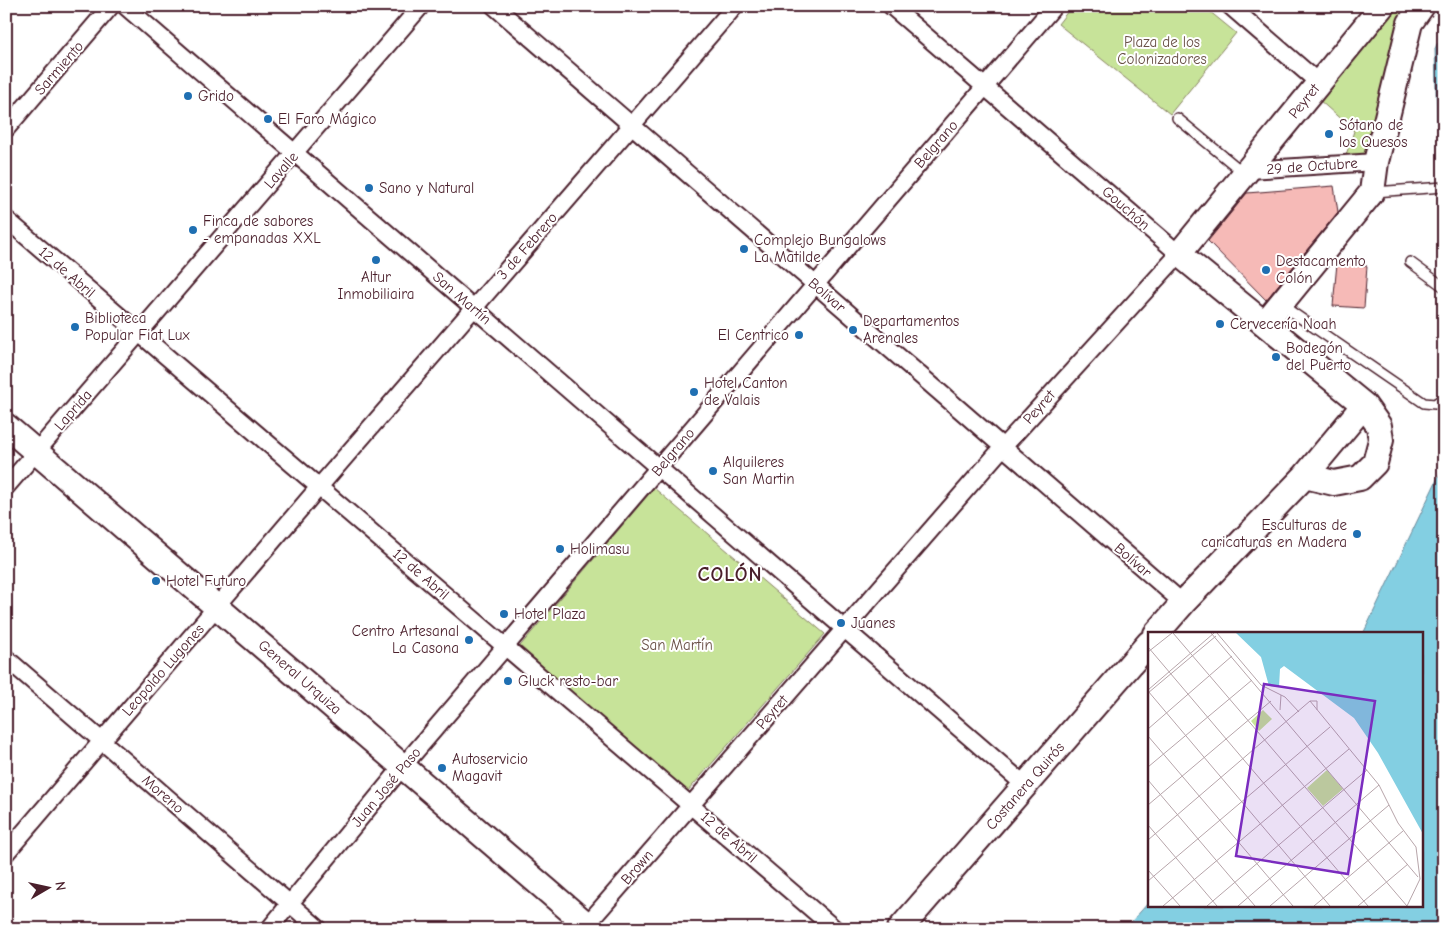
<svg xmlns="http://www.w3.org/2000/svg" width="1450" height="935" font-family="'Comic Neue',sans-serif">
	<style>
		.green { fill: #c7e399; stroke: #888162 }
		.water { fill: #83cfe2; stroke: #6c8999 }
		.building { fill: #f6bab7; stroke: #4a1f2b }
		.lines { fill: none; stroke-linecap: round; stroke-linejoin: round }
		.lane-casing { stroke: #4a1f2b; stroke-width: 12 }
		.street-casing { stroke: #4a1f2b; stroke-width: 20 }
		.secondary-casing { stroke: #4a1f2b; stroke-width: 28 }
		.lane { stroke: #fff; stroke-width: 9 }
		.street { stroke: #fff; stroke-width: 16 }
		.secondary { stroke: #fff; stroke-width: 24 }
		.poi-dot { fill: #1f6fb2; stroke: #fff; stroke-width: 2 }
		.labels { text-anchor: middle; stroke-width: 4; stroke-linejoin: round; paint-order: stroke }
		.park-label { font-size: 15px; fill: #695046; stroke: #fff }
		.street-label { font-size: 15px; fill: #4a1f2b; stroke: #fff }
		.poi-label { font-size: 15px; fill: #4a1f2b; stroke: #fff; text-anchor: start }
		.district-label { font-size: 20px; font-weight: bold; letter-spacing: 1px; fill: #4a1f2b; stroke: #fff }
		.inset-road { fill: none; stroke: #b7a5aa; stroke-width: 1 }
		.view { fill: #7b2cbf; fill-opacity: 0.15; stroke: #7b2cbf; stroke-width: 2.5 }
		.inset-edge { fill: none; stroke: #4a1f2b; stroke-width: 2.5 }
	</style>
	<rect width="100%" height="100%" fill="#fff"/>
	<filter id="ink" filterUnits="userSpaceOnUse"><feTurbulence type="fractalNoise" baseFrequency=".02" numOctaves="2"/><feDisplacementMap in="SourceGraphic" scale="10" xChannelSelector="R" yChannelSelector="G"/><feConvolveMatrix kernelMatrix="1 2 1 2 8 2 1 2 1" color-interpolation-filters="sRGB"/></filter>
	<g filter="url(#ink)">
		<path class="green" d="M1072,6H1203L1236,33L1170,114L1058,24Z
			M1397,6H1418L1370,159L1344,161L1354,131L1318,99Z
			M654,488L825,634L687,792L520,646Z"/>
		<path class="water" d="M1444,39V132L1439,131L1437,125L1435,49L1437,44Z
			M1444,465V929H1125L1149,902V906H1421V634H1363Z"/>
		<path class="building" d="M1334,186L1338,212L1266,300L1208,241L1247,193Z
			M1337,263L1367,266L1364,308L1333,306Z"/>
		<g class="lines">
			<defs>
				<path id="lane" d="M1177,118L1245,174
					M1374,192L1444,187
					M1410,262L1444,287
					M1280,304L1424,403L1435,404L1444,397"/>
				<path id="street" d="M125,6L1026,786
					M494,6L1183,603
					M1230,6L1319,83
					M6,129L111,6
					M1248,170L1376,162
					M6,219L835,929
					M6,487L421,6
					M6,658L319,929
					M6,853L319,487L735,6
					M269,929L403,766L1054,6
					M583,929L1003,447L1179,254L891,6"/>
				<path id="secondary" d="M1265,323L1372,192L1376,162L1410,23L1422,6
					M6,426L592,929
					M1305,476L1334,483L1360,478L1375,463L1381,440L1379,426L1364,405L1179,254L1382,6
					M1156,634L1183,603L1305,476L1364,405
					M900,929L1149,643"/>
			</defs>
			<use href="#lane" class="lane-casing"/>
			<use href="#street" class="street-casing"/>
			<use href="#secondary" class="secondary-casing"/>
			<use href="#lane" class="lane"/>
			<use href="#street" class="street"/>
			<use href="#secondary" class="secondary"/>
		</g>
	</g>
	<g class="poi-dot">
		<circle cx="188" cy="96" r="5"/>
		<circle cx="268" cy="119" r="5"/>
		<circle cx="1329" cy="134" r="5"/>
		<circle cx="369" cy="188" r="5"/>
		<circle cx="193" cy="230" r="5"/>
		<circle cx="744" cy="249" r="5"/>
		<circle cx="376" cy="260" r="5"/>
		<circle cx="1266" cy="270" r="5"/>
		<circle cx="1220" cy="324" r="5"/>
		<circle cx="75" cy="327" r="5"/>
		<circle cx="853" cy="330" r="5"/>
		<circle cx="799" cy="335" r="5"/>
		<circle cx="1276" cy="357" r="5"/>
		<circle cx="694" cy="392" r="5"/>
		<circle cx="713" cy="471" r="5"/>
		<circle cx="1357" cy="534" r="5"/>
		<circle cx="560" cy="549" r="5"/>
		<circle cx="156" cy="581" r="5"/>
		<circle cx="504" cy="614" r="5"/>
		<circle cx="841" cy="623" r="5"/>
		<circle cx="469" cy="640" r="5"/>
		<circle cx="508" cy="681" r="5"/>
		<circle cx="442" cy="768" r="5"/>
	</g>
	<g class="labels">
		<g class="park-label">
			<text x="1162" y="47">Plaza de los<tspan x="1162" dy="17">Colonizadores</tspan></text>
			<text x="677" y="650">San Martín</text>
		</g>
		<g class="street-label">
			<text transform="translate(59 68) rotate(-49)" y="5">Sarmiento</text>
			<text transform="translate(1304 101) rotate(-51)" y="5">Peyret</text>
			<text transform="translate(936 144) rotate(-49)" y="5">Belgrano</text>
			<text transform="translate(1312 166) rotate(-4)" y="5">29 de Octubre</text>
			<text transform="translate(281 170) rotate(-49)" y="5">Lavalle</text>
			<text transform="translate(1126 208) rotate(41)" y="5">Gouchón</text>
			<text transform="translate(527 246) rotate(-49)" y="5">3 de Febrero</text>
			<text transform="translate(67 272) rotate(41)" y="5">12 de Abril</text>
			<text transform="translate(827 295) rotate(41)" y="5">Bolívar</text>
			<text transform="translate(462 298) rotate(41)" y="5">San Martín</text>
			<text transform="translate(1039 407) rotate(-48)" y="5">Peyret</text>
			<text transform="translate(73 410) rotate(-49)" y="5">Laprida</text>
			<text transform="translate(673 452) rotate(-50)" y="5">Belgrano</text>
			<text transform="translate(1133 560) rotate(41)" y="5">Bolívar</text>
			<text transform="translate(421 574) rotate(41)" y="5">12 de Abril</text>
			<text transform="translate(163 670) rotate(-49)" y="5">Leopoldo Lugones</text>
			<text transform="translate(300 677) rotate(41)" y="5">General Urquiza</text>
			<text transform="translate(772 712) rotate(-49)" y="5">Peyret</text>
			<text transform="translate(1025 786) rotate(-49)" y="5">Costanera Quirós</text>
			<text transform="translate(386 787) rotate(-50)" y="5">Juan José Paso</text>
			<text transform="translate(163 794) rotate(41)" y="5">Moreno</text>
			<text transform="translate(729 837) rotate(41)" y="5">12 de Abril</text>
			<text transform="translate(637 867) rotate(-49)" y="5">Brown</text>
		</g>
		<g class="poi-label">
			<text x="198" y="101">Grido</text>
			<text x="278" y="124">El Faro Mágico</text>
			<text x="1339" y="130">Sótano de<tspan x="1339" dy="17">los Quesos</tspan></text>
			<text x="379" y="193">Sano y Natural</text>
			<text x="203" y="226">Finca de sabores<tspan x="203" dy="17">- empanadas XXL</tspan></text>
			<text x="754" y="245">Complejo Bungalows<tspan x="754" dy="17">La Matilde</tspan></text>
			<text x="1276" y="266">Destacamento<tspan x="1276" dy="17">Colón</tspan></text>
			<text x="376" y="282" text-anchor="middle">Altur<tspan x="376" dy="17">Inmobiliaira</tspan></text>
			<text x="85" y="323">Biblioteca<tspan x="85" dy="17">Popular Fiat Lux</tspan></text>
			<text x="863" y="326">Departamentos<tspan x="863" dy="17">Arenales</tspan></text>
			<text x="1230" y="329">Cervecería Noah</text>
			<text x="789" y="340" text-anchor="end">El Centrico</text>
			<text x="1286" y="353">Bodegón<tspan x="1286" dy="17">del Puerto</tspan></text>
			<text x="704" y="388">Hotel Canton<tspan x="704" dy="17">de Valais</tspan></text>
			<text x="723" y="467">Alquileres<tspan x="723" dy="17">San Martin</tspan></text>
			<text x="1347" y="530" text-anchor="end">Esculturas de<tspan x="1347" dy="17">caricaturas en Madera</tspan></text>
			<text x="570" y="554">Holimasu</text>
			<text x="166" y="586">Hotel Futuro</text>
			<text x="514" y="619">Hotel Plaza</text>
			<text x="851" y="628">Juanes</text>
			<text x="459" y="636" text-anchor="end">Centro Artesanal<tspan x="459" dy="17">La Casona</tspan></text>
			<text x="518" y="686">Gluck resto-bar</text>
			<text x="452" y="764">Autoservicio<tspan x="452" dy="17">Magavit</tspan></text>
		</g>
		<g class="district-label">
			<text x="730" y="581">COLÓN</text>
		</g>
	</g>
	<g transform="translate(1148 632)">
		<rect width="275" height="275" fill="#fff"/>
		<path d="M115,78L124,87L111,99L103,89ZM179,138L195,157L175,174L159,156Z" fill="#c7e399"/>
		<path d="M88,1H275V202L230,121L206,86L136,34L132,37L131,55L121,54L113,25Z" fill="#83cfe2"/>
		<path class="inset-road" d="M25,1L259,274M63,1L270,245M69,1L113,53L137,65L151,80M0,15L220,274M0,20L24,1M0,58L66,1M0,59L182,274M0,61L68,4M162,69L231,153L250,191L268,215L272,247L259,274M162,69H169V78M132,78L133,63M0,97L84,24M0,104L145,274M0,135L104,48M0,148L107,274M0,173L123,69M0,193L69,274M0,208L162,69M0,238L32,274M0,249L182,95M15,274L201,117M59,274L219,138M90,274L231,153M122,274L241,173M166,274L255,199M210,274L260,232"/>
		<path class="view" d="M116,52L227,69L200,242L88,224Z"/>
		<rect width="275" height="275" class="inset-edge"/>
	</g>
	<rect width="1450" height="935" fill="none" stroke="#fff" stroke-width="25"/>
	<rect x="12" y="12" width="1425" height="910" fill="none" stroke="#4a1f2b" stroke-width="2" filter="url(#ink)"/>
	<g transform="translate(48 888) rotate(81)" stroke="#ffffff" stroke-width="4" paint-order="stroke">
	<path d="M0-4L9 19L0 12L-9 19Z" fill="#4a1f2b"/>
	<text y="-8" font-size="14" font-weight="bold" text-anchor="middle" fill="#4a1f2b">N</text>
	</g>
</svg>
